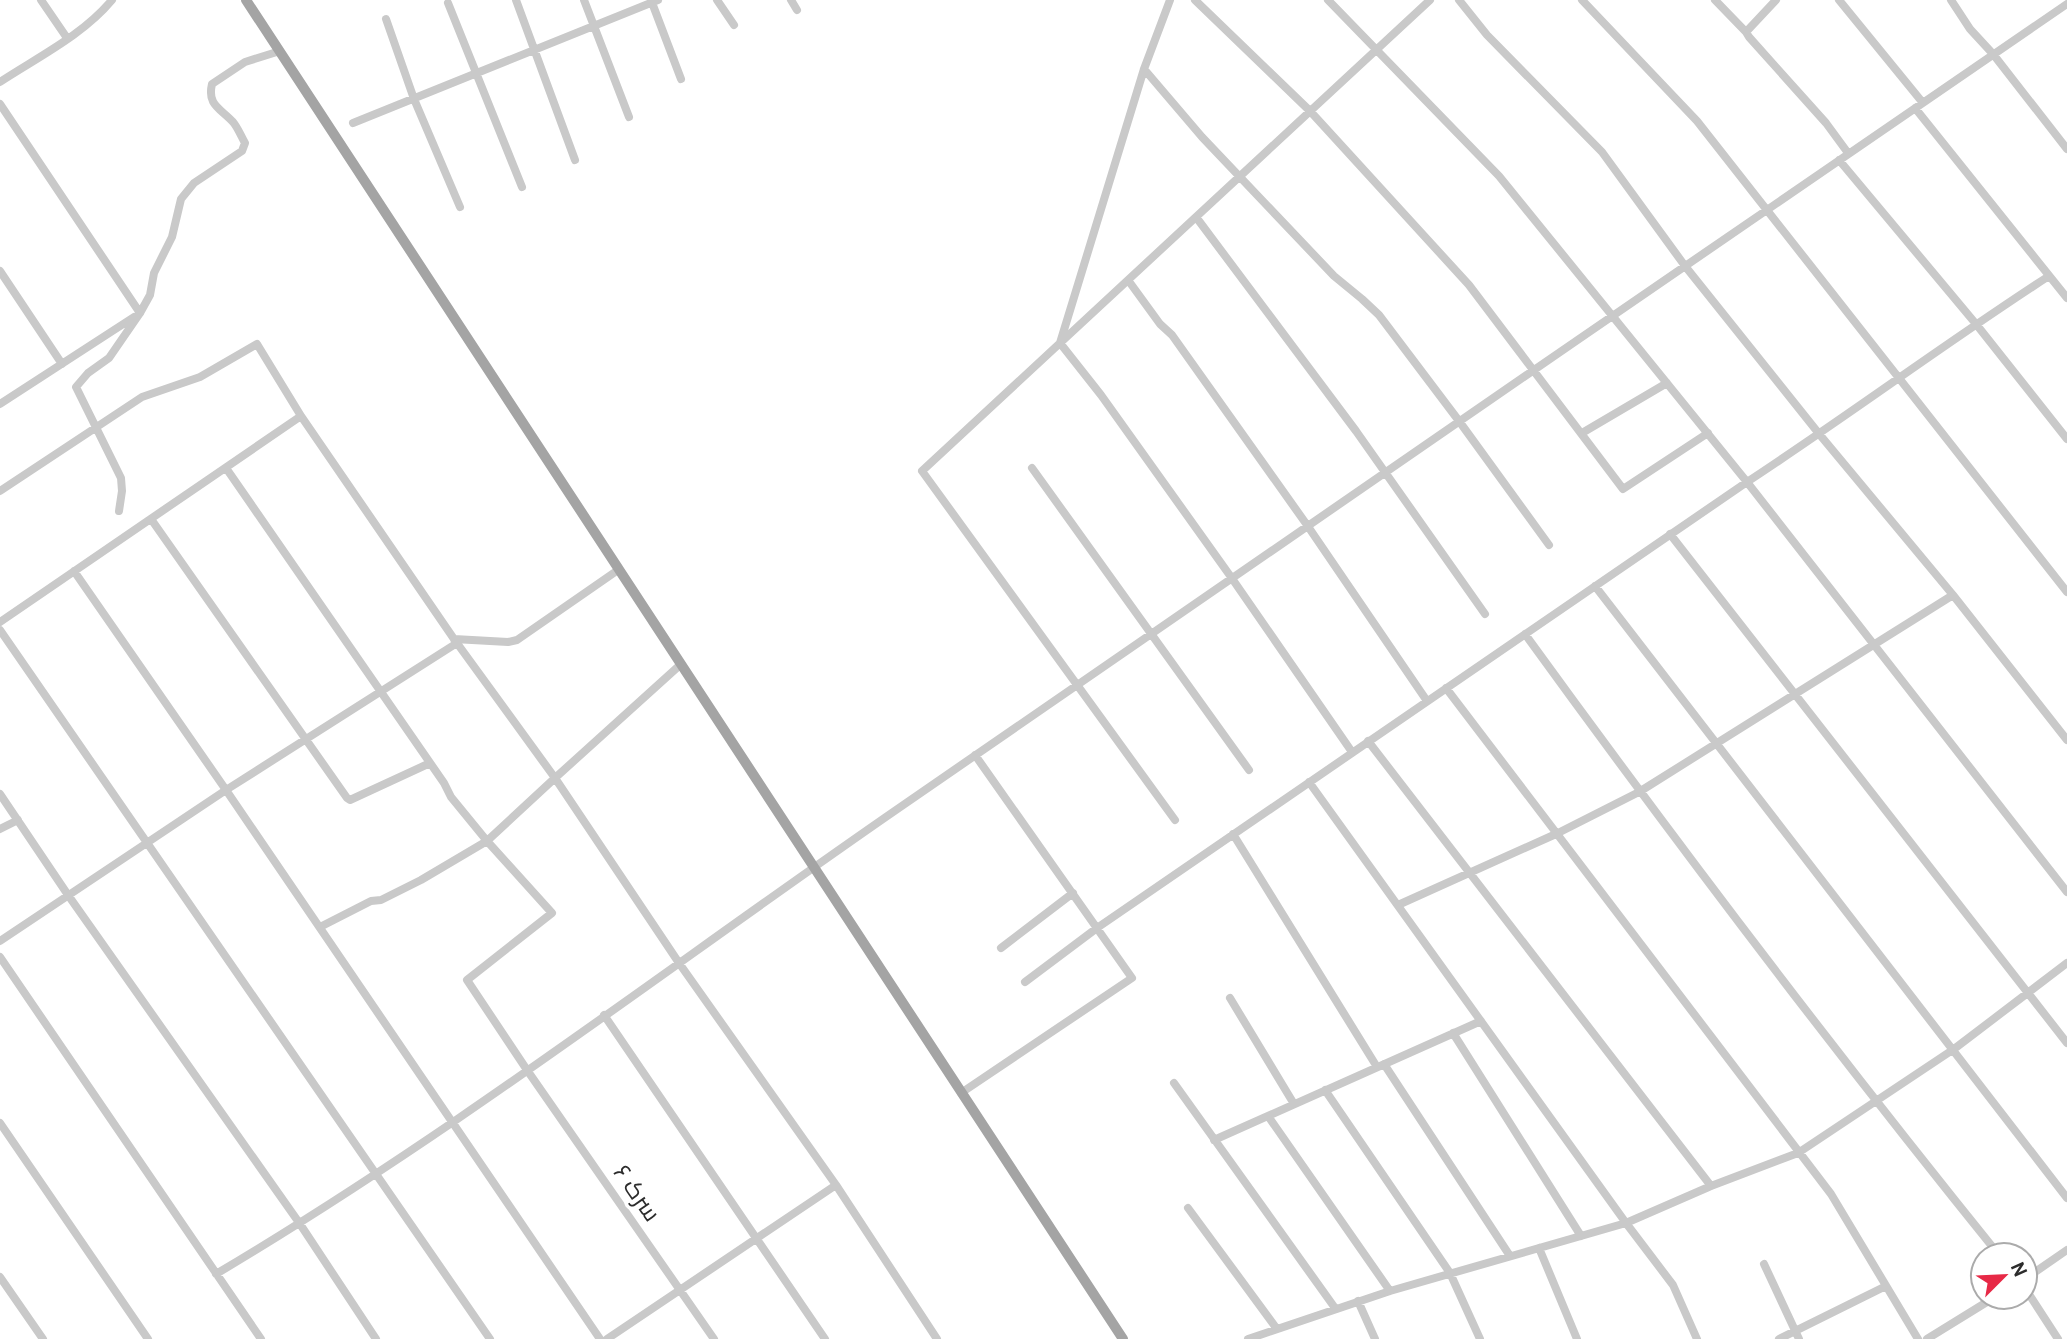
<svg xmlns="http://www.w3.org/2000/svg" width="2067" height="1339" font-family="Overpass,Cairo,sans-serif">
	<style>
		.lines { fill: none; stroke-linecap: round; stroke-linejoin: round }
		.minor { stroke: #c9c9c9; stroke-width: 8 }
		.major { stroke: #a4a4a4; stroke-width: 10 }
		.labels { text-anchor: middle; stroke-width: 7; stroke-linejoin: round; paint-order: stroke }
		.street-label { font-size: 24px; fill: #2c2c2c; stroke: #fff }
	</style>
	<rect width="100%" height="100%" fill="#fff"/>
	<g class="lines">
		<path class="minor" d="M41,0L67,38
			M516,0L575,160
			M584,0L629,117
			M651,0L681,79
			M717,0L734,25
			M791,0L797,10
			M1170,0L1144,69L1060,343L1101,395L1231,577L1352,752
			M1195,0L1310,111L1469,285L1623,489L1708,433
			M1328,0L1499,176L1747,482L2067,892
			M1459,0L1487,35L1602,152L1685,266L1820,435L1953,595L2067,740
			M1582,0L1697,121L2067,592
			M1715,0L1746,32L1749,37L1826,123L1848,153
			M1839,0L1923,103
			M1951,0L1970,29L1993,54L2067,149
			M448,3L522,187
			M386,19L414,99L460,207
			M1746,32L1776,0
			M1144,69L1202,137L1334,276L1362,299L1379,315L1459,421L1549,545
			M0,82C38,57 83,35 112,0
			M0,104L140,313
			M1915,108L2067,298
			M353,123L658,0
			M1839,160L1976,324L2067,439
			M1196,217L1356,431L1485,614
			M0,271L62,364
			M1128,280L1160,324L1172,335L1307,525L1427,701
			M0,404L134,317
			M1582,433L1667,383
			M226,468L444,783L451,797L487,841L421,880L381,900L371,901L320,927
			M1032,468L1249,770
			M0,491L142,397L200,377L257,344L301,416L454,639L555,778L487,841L552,913L467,980L527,1070L714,1339
			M119,511L122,491L121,478L76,387L88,373L109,358L140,313L150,295L154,273L172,237L181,199L194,183L242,151L245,143C241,136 238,128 233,122C220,108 207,105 212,84L245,62L280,51
			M151,519L347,798L350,800L430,763
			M1670,534L2067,1043
			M74,571L226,790L600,1339
			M1595,586L2067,1198
			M0,622L301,416
			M0,630L490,1339
			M1525,634C1678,845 1835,1052 1999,1255
			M454,639L508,642L517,640L618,570
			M680,665L555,778L679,963L836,1185L937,1339
			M1446,688L1831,1194L1918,1339
			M1368,741L1711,1186
			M1309,782L1626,1223L1673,1285L1697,1339
			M0,794L68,895L300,1224L376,1339
			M1175,820L922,471L1430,0
			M0,829L18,820
			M1233,834L1377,1067
			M1398,905L1556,834L1639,792L1953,595
			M0,941L226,790L457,643
			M1001,948L1073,893
			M0,957L261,1339
			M1025,982L1097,928L1747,482C1849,415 1947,342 2049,276
			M1230,998L1294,1104
			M604,1015L825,1339
			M1453,1033L1581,1236
			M1384,1064L1510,1256
			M1174,1083L1335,1308
			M1325,1090L1450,1273L1480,1339
			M961,1093L1132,978L975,755
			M1268,1116L1390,1291
			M0,1123L148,1339
			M1214,1140L1481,1021
			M1188,1208L1277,1329
			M1539,1248L1577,1339
			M1764,1264L1799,1339
			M216,1274C452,1134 670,966 896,810C1286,540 1676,272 2067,4
			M0,1277L43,1339
			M2025,1279L2067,1250
			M2025,1288L2058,1339
			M1358,1301L1375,1339
			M607,1339L836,1185
			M1248,1339L1390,1291L1626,1223L1711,1186L1798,1153L1954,1049L2067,963
			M1779,1339L1886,1286
			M1927,1339L1995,1297"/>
		<path class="major" d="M246,0L1123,1339"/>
	</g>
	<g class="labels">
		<g class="street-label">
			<text transform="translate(637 1193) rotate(55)" y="8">سرک ۶</text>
		</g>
	</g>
	<g transform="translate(2004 1276) rotate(66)"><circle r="33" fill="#ffffff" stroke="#ababab" stroke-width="2"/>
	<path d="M0-5L12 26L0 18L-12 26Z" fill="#e72946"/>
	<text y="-10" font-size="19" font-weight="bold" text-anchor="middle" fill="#2c2c2c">N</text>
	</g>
</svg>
